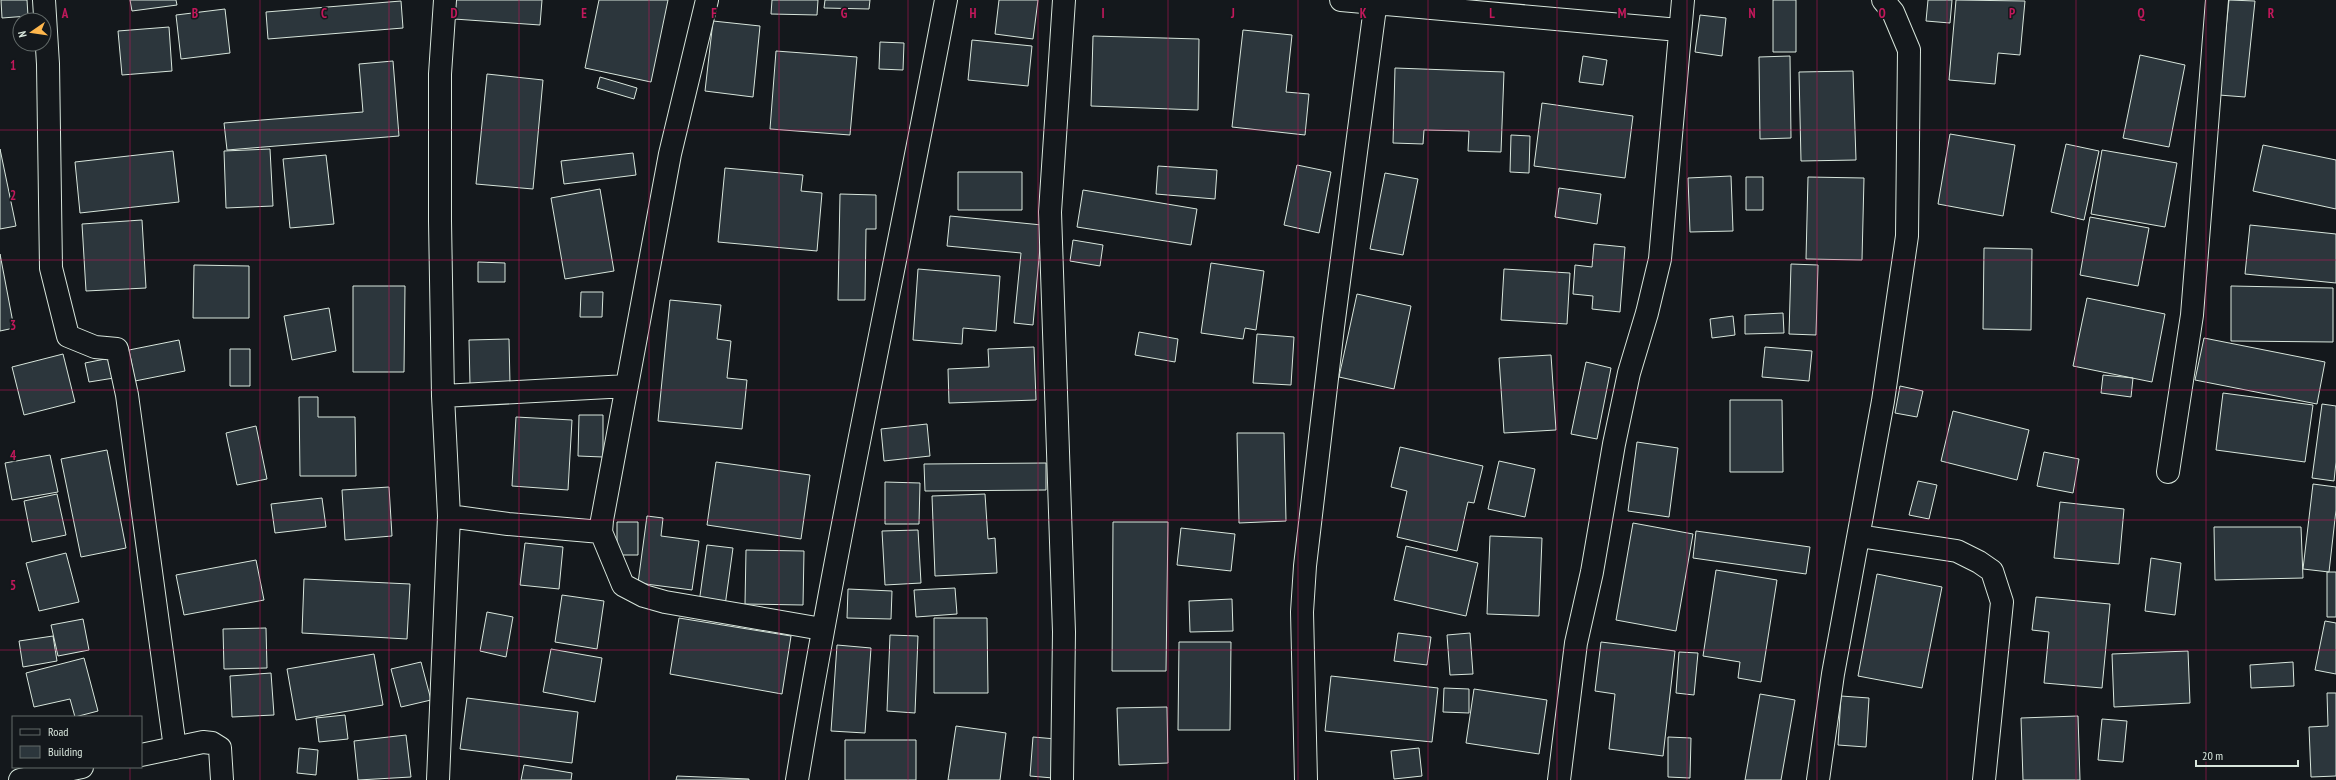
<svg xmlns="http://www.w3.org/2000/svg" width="2336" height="780" font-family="'PT Sans Narrow',sans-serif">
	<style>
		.building { fill: #2c363c; stroke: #d8e6dc }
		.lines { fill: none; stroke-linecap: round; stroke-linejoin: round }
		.minor-casing { stroke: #d8e6dc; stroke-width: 24 }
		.minor { stroke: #14181c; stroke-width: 22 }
		.grid { fill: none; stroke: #c2185b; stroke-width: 1; stroke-opacity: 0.55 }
		.grid-label { font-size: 13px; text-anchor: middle; font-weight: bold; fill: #c2185b; stroke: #14181c; stroke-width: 3; stroke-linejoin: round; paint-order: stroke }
	</style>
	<rect width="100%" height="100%" fill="#14181c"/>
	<path class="building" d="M1,0H27L28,16L2,18Z
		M130,0H176L177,5L132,11Z
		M456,0H542L540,25L454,19Z
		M599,0H668L651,82L585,68Z
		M772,0H818L817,15L771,14Z
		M825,0H870L869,9L824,8Z
		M999,0H1038L1033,39L995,34Z
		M1773,0H1796V52H1773Z
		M1928,0H1952L1950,23L1926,21Z
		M1956,0L2025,1L2020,55L1998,53L1995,84L1949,80Z
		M2229,0L2255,1L2245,97L2219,95Z
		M401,1L403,28L268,39L266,12Z
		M225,9L230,53L181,59L176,15Z
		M1700,15L1726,18L1722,56L1695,52Z
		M713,21L760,26L753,97L705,91Z
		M169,27L172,71L122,75L118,31Z
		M1243,30L1292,35L1286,92L1309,94L1305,135L1232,127Z
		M1093,36L1199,39L1198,110L1091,106Z
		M972,40L1032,46L1028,86L968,80Z
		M880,42L904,43L903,70L879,69Z
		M776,51L857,57L850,135L770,129Z
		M2140,55L2185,65L2169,147L2123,138Z
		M1583,56L1607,60L1603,85L1579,82Z
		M1790,56L1791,138L1760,139L1759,57Z
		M393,61L399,136L227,150L224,123L363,112L359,64Z
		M1395,68L1504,72L1501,152L1468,151L1469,131L1424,130L1423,144L1393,143Z
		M1853,71L1856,160L1801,161L1799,72Z
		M487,74L543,80L533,189L476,184Z
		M600,77L637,88L634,99L597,88Z
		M1542,103L1633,116L1625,178L1534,166Z
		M1950,134L2015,145L2003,216L1938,204Z
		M1511,135L1530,136L1529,173L1510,172Z
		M2066,144L2099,151L2084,220L2051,212Z
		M2263,145L2336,160V209L2253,191Z
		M0,149L16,226L0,229Z
		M270,149L273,206L226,208L224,151Z
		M2102,150L2177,163L2165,227L2091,214Z
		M173,151L179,202L80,213L75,162Z
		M633,153L636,175L564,184L561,161Z
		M326,155L334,224L290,228L283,159Z
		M1297,165L1331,172L1319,233L1284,225Z
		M1158,166L1217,170L1215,199L1156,194Z
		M725,168L803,175L801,191L822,193L817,251L718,242Z
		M958,172H1022V210H958Z
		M1385,173L1418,179L1403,255L1370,249Z
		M1731,176L1733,231L1690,232L1688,178Z
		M1746,177H1763V210H1746Z
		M1808,177L1864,178L1862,260L1806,259Z
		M1559,188L1601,194L1597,224L1555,217Z
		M600,189L614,271L565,279L551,198Z
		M1083,190L1197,209L1191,245L1077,227Z
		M840,194L876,195V229H866L865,300H838Z
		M950,216L1042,225L1033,325L1014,323L1021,253L947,246Z
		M2090,217L2149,228L2138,286L2080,275Z
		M142,220L146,288L86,291L82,224Z
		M2250,225L2336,234V283L2245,274Z
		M1073,240L1103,245L1100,266L1070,261Z
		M1594,244L1625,247L1620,312L1592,309L1593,296L1573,294L1575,265L1592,267Z
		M1984,248L2032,249L2031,330L1983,329Z
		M0,254L14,328L0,331Z
		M478,262L505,263V282H478Z
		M1211,263L1264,271L1256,330L1245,328L1243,339L1201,333Z
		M1791,264L1818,265L1816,335L1789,334Z
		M194,265L249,266V318H193Z
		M918,269L1000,276L996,331L963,328L962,344L913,340Z
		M1504,269L1570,273L1567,324L1501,320Z
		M353,286H405L404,372H353Z
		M2231,286L2333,288V342L2231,341Z
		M581,292H603L602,317H580Z
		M1357,294L1411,306L1394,389L1339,377Z
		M2087,298L2165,314L2152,382L2073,366Z
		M670,300L721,305L717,339L731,341L727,378L747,380L742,429L658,421Z
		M329,308L336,351L292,360L284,316Z
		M1783,313L1784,333L1745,334V315Z
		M1733,316L1735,335L1712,338L1710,319Z
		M1139,332L1178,339L1175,362L1135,355Z
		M1257,334L1294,337L1291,385L1253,383Z
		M2204,338L2325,362L2317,404L2195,380Z
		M509,339L510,384L470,385L469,340Z
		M179,340L185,371L135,381L129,350Z
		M1034,347L1036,400L949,403L948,369L989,367L988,349Z
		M1765,347L1812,351L1809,381L1762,377Z
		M230,349H250V386H230Z
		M63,354L75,402L24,415L12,367Z
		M1551,355L1556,430L1504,433L1499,358Z
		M110,358L114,378L89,382L85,363Z
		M1586,362L1611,368L1597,439L1571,434Z
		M2103,375L2133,378L2131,397L2101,393Z
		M1900,386L1923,391L1917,417L1895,413Z
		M2223,393L2313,405L2305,462L2216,450Z
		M299,397H318V417H355L356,476H300Z
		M1730,400H1782L1783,472H1730Z
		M2322,404L2336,406V462L2334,481L2312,478Z
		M1953,411L2029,430L2017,480L1941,461Z
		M579,415H603V457L578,456Z
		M516,417L572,420L568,490L512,486Z
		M927,424L930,456L884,461L881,429Z
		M256,426L267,479L237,485L226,433Z
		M1237,433H1284L1286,521L1239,523Z
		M1637,442L1678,448L1669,517L1628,511Z
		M1400,447L1483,466L1474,503L1468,502L1457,551L1397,537L1407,491L1391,487Z
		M107,450L126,548L81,557L61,459Z
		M2044,452L2079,459L2073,493L2037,486Z
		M50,455L58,492L12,500L5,463Z
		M1499,461L1535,469L1525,517L1488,509Z
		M716,462L810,475L801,539L707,525Z
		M1046,463V490L925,491L924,464Z
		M1918,481L1937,485L1929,519L1909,515Z
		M885,482L920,483L919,524H885Z
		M2313,484L2336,487V510L2329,572L2303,569Z
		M389,487L392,536L345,540L342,490Z
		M57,494L66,535L32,542L24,501Z
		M985,494L988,539L995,538L997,573L935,576L932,496Z
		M322,498L326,527L275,533L271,504Z
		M2060,502L2124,509L2119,564L2054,558Z
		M647,516L663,518L661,536L699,541L692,590L638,583Z
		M617,522H638V555H617Z
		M1113,522H1168L1166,671H1112Z
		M1633,523L1693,534L1676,631L1616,620Z
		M2214,527H2301L2303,578L2215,580Z
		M1181,528L1235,534L1231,571L1177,565Z
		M918,530L921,583L885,585L882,531Z
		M1696,531L1810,547L1806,574L1693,558Z
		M1490,536L1542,538L1539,616L1487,614Z
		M525,543L563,547L559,589L520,585Z
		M707,545L733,548L725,606L699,603Z
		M1406,546L1478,563L1466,616L1394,600Z
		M746,550L804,551L803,605L745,604Z
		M66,553L79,602L39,611L26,563Z
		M2151,558L2181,563L2175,615L2145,611Z
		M256,560L264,600L184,615L176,575Z
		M1716,570L1777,580L1761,682L1738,678L1740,662L1703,656Z
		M2327,572H2336V617H2327Z
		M1877,574L1942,587L1922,688L1858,676Z
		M304,579L410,584L407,639L302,633Z
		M955,588L957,614L916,617L914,590Z
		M848,589L892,591L891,619L847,618Z
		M562,595L604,601L597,649L555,642Z
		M2036,597L2110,604L2102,688L2044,683L2049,632L2032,630Z
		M1232,599L1233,631L1190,632L1189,601Z
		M487,612L513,617L506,657L480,651Z
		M679,618L791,636L782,694L670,674Z
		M934,618H987L988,693H934Z
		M83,619L89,650L58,656L51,625Z
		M2325,621L2336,623V674L2315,670Z
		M266,628L267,668L224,669L223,629Z
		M1398,633L1431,637L1427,665L1394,661Z
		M1470,633L1473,674L1450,675L1447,635Z
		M890,635L918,636L915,713L887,711Z
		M53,636L57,661L23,667L19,641Z
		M1179,642H1231L1230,730H1178Z
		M1601,642L1675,651L1663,756L1609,749L1615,694L1595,691Z
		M837,645L871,648L865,733L831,731Z
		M551,649L602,658L595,702L543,692Z
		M2188,651L2190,703L2114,707L2112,654Z
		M1679,652L1698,653L1694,695L1676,693Z
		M374,654L383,705L296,720L287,669Z
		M84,658L98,711L75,717L70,699L34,707L26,673Z
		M421,662L431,700L401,707L391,669Z
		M2293,662L2294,686L2251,688L2250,665Z
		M271,673L274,715L232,717L230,676Z
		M1331,676L1438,688L1432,742L1325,731Z
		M1444,688L1469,689V713L1443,712Z
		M1474,689L1547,700L1539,754L1466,743Z
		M2327,693H2336V776L2311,777L2309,727L2328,726Z
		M1760,694L1795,700L1781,780H1745Z
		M1841,696L1869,698L1866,747L1838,745Z
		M467,698L578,712L572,763L460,749Z
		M1167,707L1168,763L1119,765L1117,708Z
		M345,715L348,739L319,742L316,718Z
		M2078,716L2080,780H2023L2021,718Z
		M2102,719L2127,721L2123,762L2098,760Z
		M956,726L1006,733L1000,780H948Z
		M406,735L411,777L358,780L354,741Z
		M1033,737L1056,739L1053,778L1030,776Z
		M1668,737L1691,738L1690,778L1668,777Z
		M845,740H916V780H845Z
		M299,748L318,750L316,775L297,773Z
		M1419,748L1422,776L1394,779L1391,751Z
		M524,765L572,773L571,780H521Z
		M677,776L749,779V780H676Z"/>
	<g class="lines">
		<defs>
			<path id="minor" d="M44,0L48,64L51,268L68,336L95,347L117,349L127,395L175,748
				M707,0L670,154L602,520L601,532L623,585L644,596L665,602L822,629
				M1341,0L1679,30
				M443,396L627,386
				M2168,472L2192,315L2217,0
				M449,516L508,524L601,532
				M1859,536L1957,551L1979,562L1992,571L2002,602L1984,780
				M141,755L203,742L212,743L220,748L222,780
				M20,780L82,767
				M438,780L449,516L443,396L440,221V74L445,0
				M797,780C840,519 897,260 946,0
				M1062,780L1064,632L1050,212L1064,0
				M1306,780L1302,612L1305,566L1333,327L1376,0
				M1559,780L1576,643L1592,572L1614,444L1629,373L1647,313L1660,259L1683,0
				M1818,780L1833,674L1883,401L1907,236L1909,50L1893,12L1883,0"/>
		</defs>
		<use href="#minor" class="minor-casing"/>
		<use href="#minor" class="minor"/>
	</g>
	<path class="grid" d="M130,0V717M260,0V780M389,0V780M519,0V780M649,0V780M779,0V780M908,0V780M1038,0V780M1168,0V780M1298,0V780M1428,0V780M1557,0V780M1687,0V780M1817,0V780M1947,0V780M2076,0V780M2206,0V780M0,130H2336M0,260H2336M0,390H2336M0,520H2336M0,650H2336M130,767V780"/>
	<g class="grid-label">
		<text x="65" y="18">A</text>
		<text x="195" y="18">B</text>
		<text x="324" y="18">C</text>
		<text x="454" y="18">D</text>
		<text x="584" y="18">E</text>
		<text x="714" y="18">F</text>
		<text x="844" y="18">G</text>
		<text x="973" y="18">H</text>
		<text x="1103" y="18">I</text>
		<text x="1233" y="18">J</text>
		<text x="1363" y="18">K</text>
		<text x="1492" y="18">L</text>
		<text x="1622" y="18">M</text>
		<text x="1752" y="18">N</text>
		<text x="1882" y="18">O</text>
		<text x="2012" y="18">P</text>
		<text x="2141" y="18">Q</text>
		<text x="2271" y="18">R</text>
		<text x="13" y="70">1</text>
		<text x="13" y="200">2</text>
		<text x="13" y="330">3</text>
		<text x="13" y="460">4</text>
		<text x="13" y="590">5</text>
	</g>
	<rect x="12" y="716" width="130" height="52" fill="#14181c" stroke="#626a69"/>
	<rect x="20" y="729" width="20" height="6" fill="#14181c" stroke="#626a69"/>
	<text x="48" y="736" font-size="12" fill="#d8e6dc">Road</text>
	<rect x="20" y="746" width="20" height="12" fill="#2c363c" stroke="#626a69"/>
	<text x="48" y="756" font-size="12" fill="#d8e6dc">Building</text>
	<g transform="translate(32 32) rotate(257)"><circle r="19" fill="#14181c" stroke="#626a69"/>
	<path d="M0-3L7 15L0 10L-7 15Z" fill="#ffb74d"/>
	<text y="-6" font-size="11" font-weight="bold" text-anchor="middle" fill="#d8e6dc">N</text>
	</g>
	<path d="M2196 760v6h102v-6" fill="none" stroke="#d8e6dc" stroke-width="2"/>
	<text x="2202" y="760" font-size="12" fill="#d8e6dc" stroke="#14181c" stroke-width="3" paint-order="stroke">20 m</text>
</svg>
